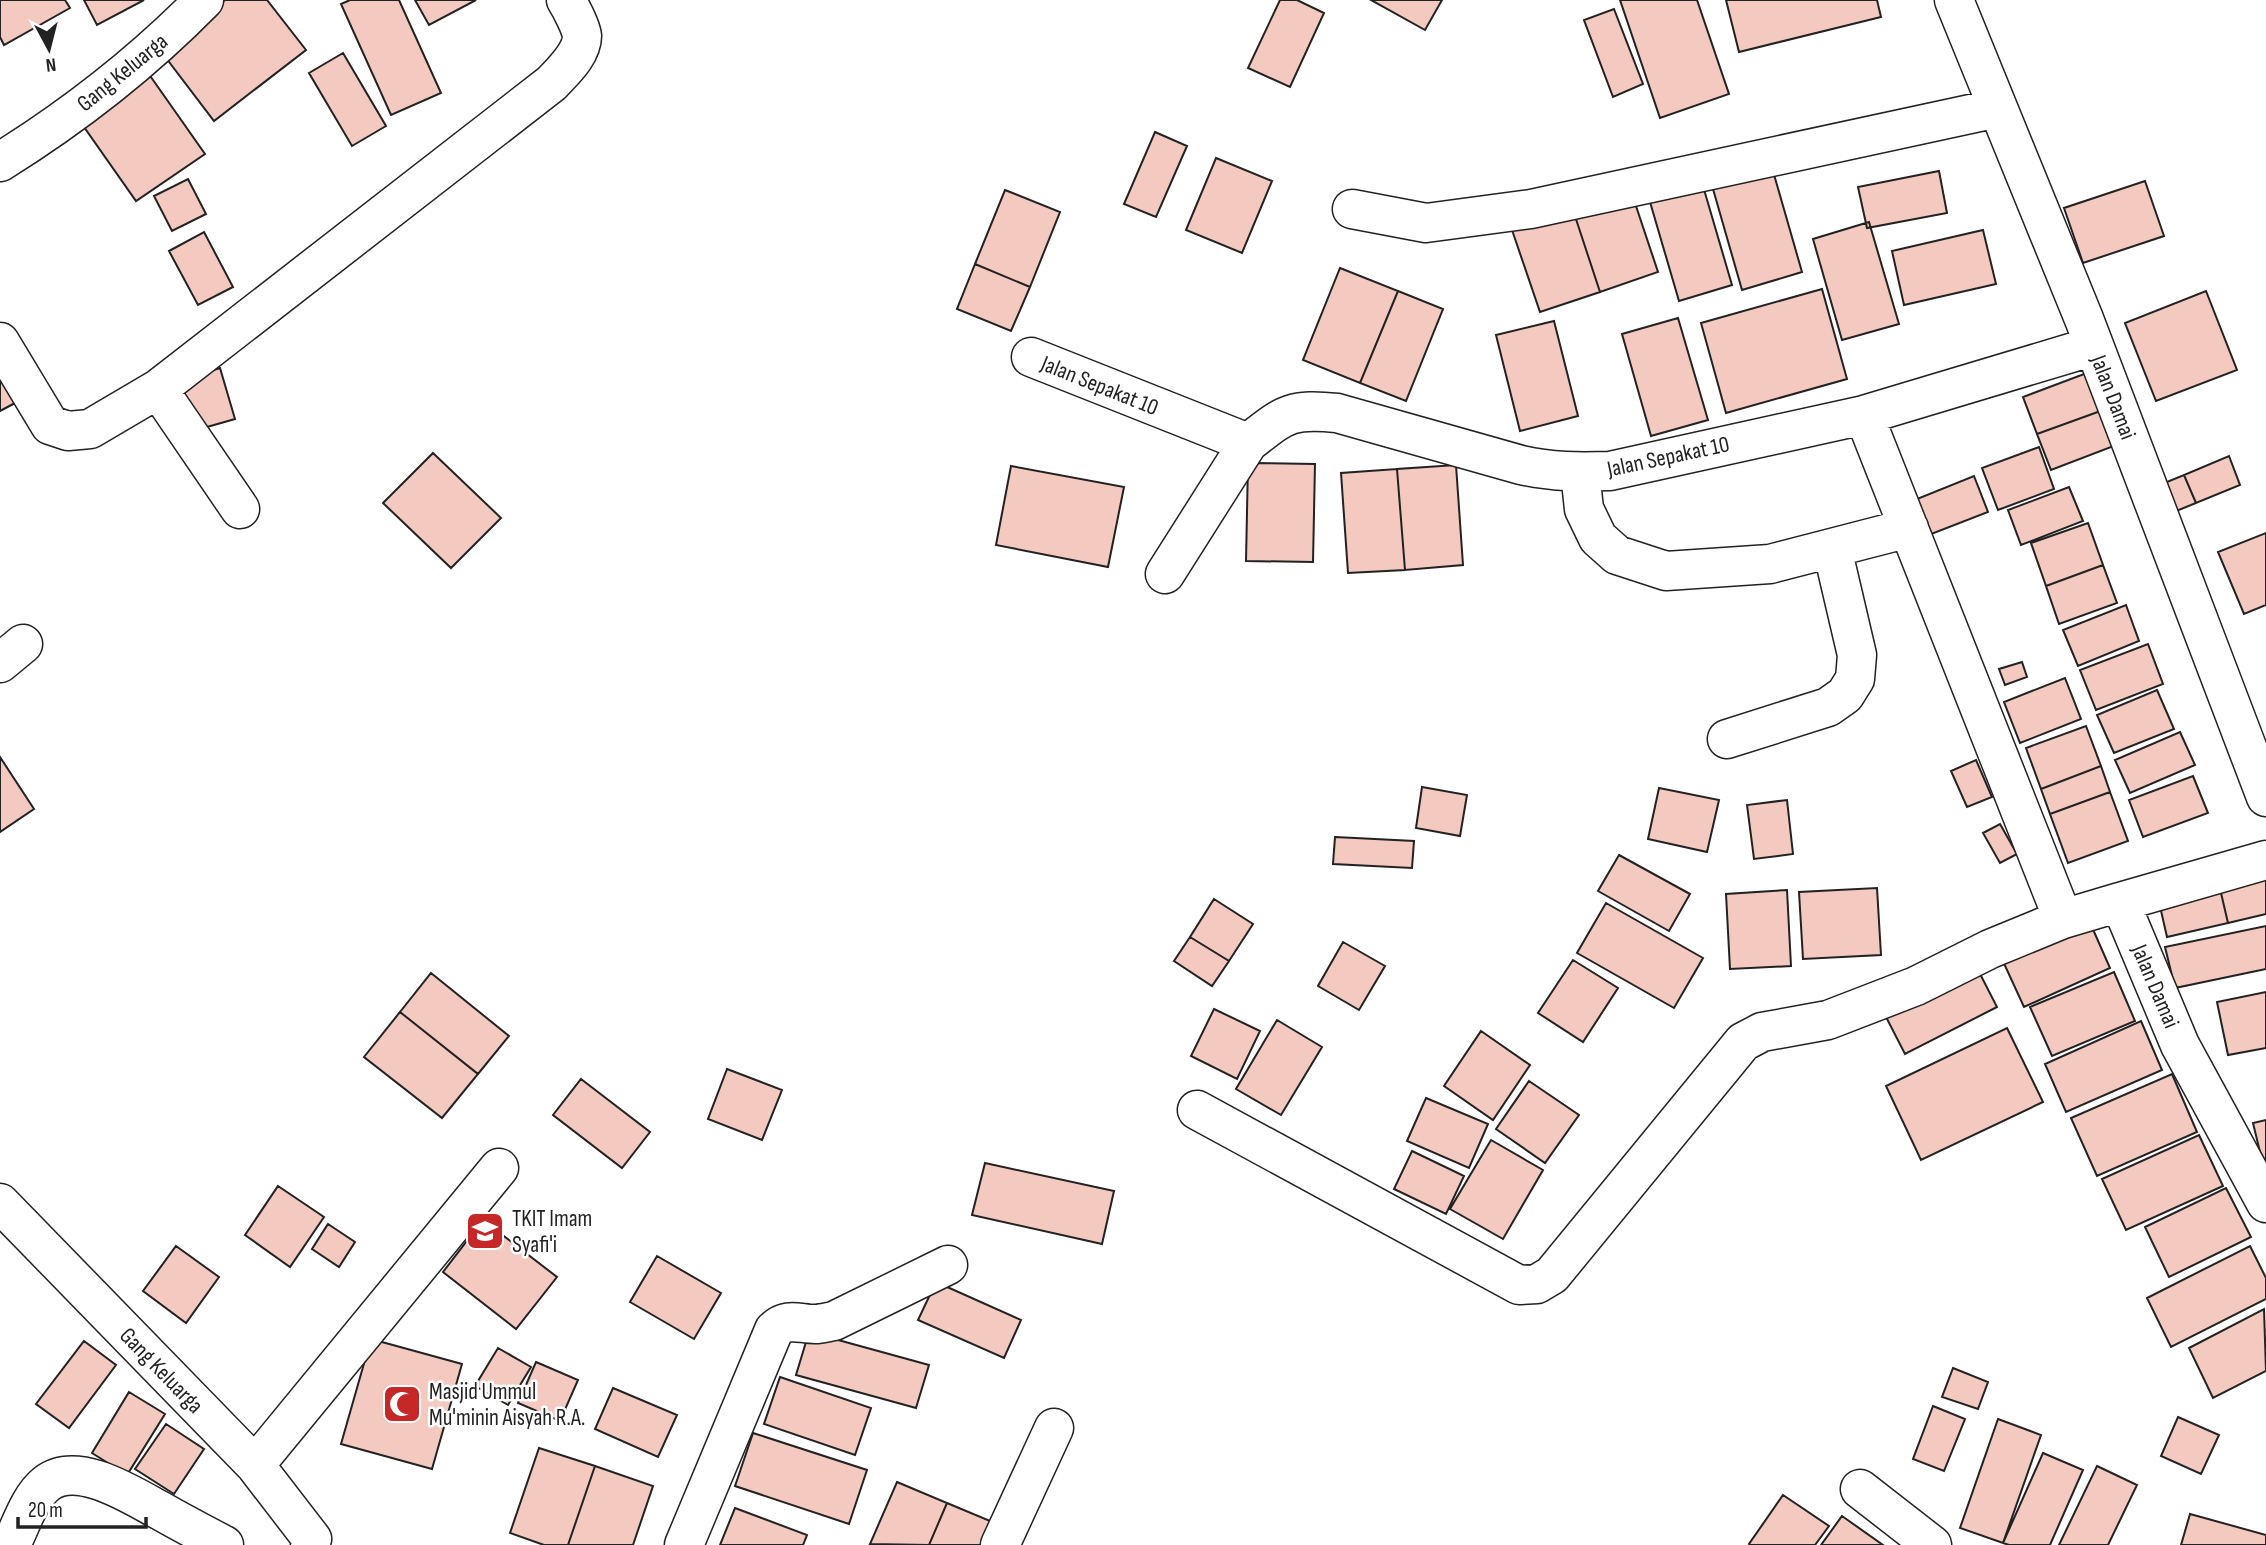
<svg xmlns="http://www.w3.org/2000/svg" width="2266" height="1545" font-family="'Sofia Sans Condensed',sans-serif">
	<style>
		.building { fill: #f3c9c0; stroke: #222; stroke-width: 2 }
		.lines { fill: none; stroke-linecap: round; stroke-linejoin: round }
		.minor-casing { stroke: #222; stroke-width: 41 }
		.minor { stroke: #fff; stroke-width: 38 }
		.labels { text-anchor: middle; stroke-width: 5; stroke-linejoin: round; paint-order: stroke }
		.street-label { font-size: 23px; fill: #222; stroke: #fff }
		.poi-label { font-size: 23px; fill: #222; stroke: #fff; text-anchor: start }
	</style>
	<rect width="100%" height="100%" fill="#fff"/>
	<path class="building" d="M0,0H65L70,8L4,45L0,37Z
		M84,0H144L97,25Z
		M225,0H267L306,50L214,121L160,50Z
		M350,0H399L441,93L391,115L341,4Z
		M415,0H476L429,25Z
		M1280,0H1297L1324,13L1290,87L1248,68Z
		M1371,0H1442L1425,30Z
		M1620,0H1697L1729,94L1660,118Z
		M1726,0H1877L1881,17L1739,52Z
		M1614,9L1643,84L1613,97L1584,20Z
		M343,53L386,126L352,146L309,73Z
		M146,70L205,154L136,201L77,117Z
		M1155,132L1187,146L1156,217L1124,204Z
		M1216,158L1272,181L1242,253L1186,230Z
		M1771,164L1802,272L1742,290L1711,182Z
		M1939,171L1947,213L1867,228L1858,187Z
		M188,179L206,214L172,231L154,196Z
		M2145,181L2164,236L2083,263L2064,208Z
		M1703,186L1732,285L1679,301L1650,202Z
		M1005,190L1060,212L1030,287L975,264Z
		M1631,191L1658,272L1600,292L1573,210Z
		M1573,210L1600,292L1540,312L1512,230Z
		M1869,222L1899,324L1842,340L1813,239Z
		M1983,230L1996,284L1904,305L1892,251Z
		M204,232L233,287L198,305L169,251Z
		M975,264L1030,287L1011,331L957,309Z
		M1340,268L1398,291L1360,383L1303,360Z
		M1822,289L1847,379L1726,413L1701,323Z
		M1398,291L1443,309L1406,401L1360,383Z
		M2206,291L2237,370L2156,401L2125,323Z
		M1678,318L1708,420L1651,436L1622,334Z
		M1554,321L1578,416L1520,431L1496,335Z
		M220,368L235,419L193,431L178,381Z
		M0,371L17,402L0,411Z
		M2092,371L2106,409L2037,434L2023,397Z
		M2106,409L2119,444L2051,470L2037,434Z
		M2039,447L2054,489L1998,510L1982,468Z
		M433,453L501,518L451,568L383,503Z
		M2229,456L2240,485L2196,503L2184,475Z
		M1248,463L1315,464L1313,562L1246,561Z
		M1456,465L1463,565L1405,570L1397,469Z
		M1011,466L1124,487L1108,567L996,545Z
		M1397,469L1405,570L1348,573L1341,473Z
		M2184,475L2196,503L2164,516L2152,488Z
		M1974,476L1988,512L1921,538L1907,503Z
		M2069,487L2083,521L2021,545L2008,510Z
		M2088,523L2103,565L2046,586L2031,543Z
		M2266,533V605L2244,614L2218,552Z
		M2103,565L2117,603L2059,624L2046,586Z
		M2126,605L2139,641L2078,666L2063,630Z
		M2148,644L2163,684L2096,710L2080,670Z
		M2022,662L2027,677L2005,685L1999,669Z
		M2065,678L2081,719L2020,743L2004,702Z
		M2157,690L2174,729L2114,753L2097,715Z
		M2086,726L2101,766L2041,789L2026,748Z
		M2180,732L2195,765L2130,793L2115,760Z
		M0,757L34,809L0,832Z
		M1976,760L1992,797L1967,807L1951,771Z
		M2101,766L2110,792L2050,814L2041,789Z
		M2193,776L2208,813L2143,837L2129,800Z
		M1422,787L1467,795L1460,836L1416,828Z
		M1659,788L1719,800L1707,852L1648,839Z
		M2110,792L2128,841L2068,863L2050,814Z
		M1787,800L1793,854L1754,859L1747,805Z
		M2000,824L2017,854L2000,863L1983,833Z
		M1335,837L1414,841L1412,868L1333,864Z
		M1619,855L1690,894L1669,931L1598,891Z
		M2266,868V914L2228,923L2218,880Z
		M2218,880L2228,923L2167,937L2157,893Z
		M1877,888L1881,955L1803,959L1799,892Z
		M1787,890L1791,966L1730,969L1726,894Z
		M1214,899L1253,924L1229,961L1190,937Z
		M1606,903L1703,958L1674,1008L1577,953Z
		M2088,918L2110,968L2024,1007L2001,957Z
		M2266,926V969L2175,988L2165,947Z
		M1190,937L1229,961L1212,986L1174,961Z
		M1343,942L1385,966L1359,1010L1318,986Z
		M1573,960L1618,988L1583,1042L1538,1013Z
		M1976,966L1997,1007L1905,1054L1884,1013Z
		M2114,972L2135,1021L2052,1056L2030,1007Z
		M431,973L509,1036L478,1074L400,1012Z
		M2266,992V1048L2228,1055L2217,1002Z
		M1214,1009L1260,1031L1237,1079L1191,1056Z
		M400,1012L478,1074L442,1118L364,1057Z
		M1277,1020L1322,1047L1281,1115L1236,1089Z
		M2141,1021L2162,1070L2066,1112L2045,1064Z
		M2007,1028L2043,1102L1921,1160L1886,1086Z
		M1481,1031L1530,1065L1493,1120L1444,1086Z
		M727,1069L782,1090L762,1140L708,1119Z
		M2172,1074L2197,1132L2097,1176L2071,1118Z
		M581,1079L650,1132L622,1168L553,1115Z
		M1529,1081L1579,1115L1545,1163L1496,1129Z
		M1426,1098L1488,1124L1469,1168L1407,1141Z
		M2266,1120V1177L2253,1123Z
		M2199,1135L2223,1186L2126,1230L2102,1179Z
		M1491,1140L1543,1170L1503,1239L1450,1209Z
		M1412,1151L1464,1176L1446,1214L1394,1189Z
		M985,1163L1114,1191L1102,1244L972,1215Z
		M278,1186L324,1217L290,1267L245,1235Z
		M2226,1188L2251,1237L2169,1277L2145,1227Z
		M483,1220L557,1277L516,1329L443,1272Z
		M328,1224L355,1242L339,1267L312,1249Z
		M176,1246L219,1277L186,1323L143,1291Z
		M2250,1246L2266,1278V1299L2171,1347L2147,1298Z
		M657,1256L721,1293L694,1339L630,1302Z
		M936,1282L1021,1320L1004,1358L918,1320Z
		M2264,1309L2266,1371L2213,1398L2189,1348Z
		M809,1332L929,1365L916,1408L796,1375Z
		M371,1339L462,1364L432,1469L341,1444Z
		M84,1341L116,1365L69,1428L36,1404Z
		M498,1348L531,1367L508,1405L475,1386Z
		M536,1362L578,1380L560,1421L518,1403Z
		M1953,1368L1988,1382L1978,1409L1942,1397Z
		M780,1377L871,1408L855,1455L764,1424Z
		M613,1388L677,1415L658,1457L595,1429Z
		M129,1392L165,1414L127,1475L92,1453Z
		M1933,1406L1965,1419L1944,1471L1913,1459Z
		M2178,1417L2219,1435L2201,1474L2161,1456Z
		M1998,1419L2041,1435L2003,1543L1960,1528Z
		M166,1424L204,1449L174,1494L135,1469Z
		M753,1433L867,1470L849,1524L735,1486Z
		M539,1448L595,1466L568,1545H544L510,1533Z
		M2043,1453L2083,1470L2050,1545H2009L2003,1543Z
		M595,1466L653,1486L633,1545H568Z
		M2097,1466L2137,1485L2108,1545H2059Z
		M897,1482L947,1503L929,1545L870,1544Z
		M1783,1495L1829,1526L1815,1545H1750L1749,1544Z
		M947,1503L1002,1526L994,1545H929Z
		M735,1508L807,1535L803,1545H720Z
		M2190,1514L2266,1535V1545H2181Z
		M1842,1516L1883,1545H1821Z"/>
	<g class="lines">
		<defs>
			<path id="minor" d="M1954,0L2084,319L2266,797
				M0,162C74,116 143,62 204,0
				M1352,209L1426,223L1531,209L1998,108
				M0,342L50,425L68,431L90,429L158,389L552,83C563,71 582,54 582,36C581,27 571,8 566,0
				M1031,357L1248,443C1284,415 1289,408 1337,413L1521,465C1551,472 1579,472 1610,471L1864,415L2094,346
				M158,389L240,509
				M1864,415L2063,919
				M1580,472L1584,509L1598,538L1617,555L1666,571L1770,564L1909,528
				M1165,574L1248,443
				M0,663L23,644
				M1727,739L1828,707L1845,695L1855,679L1857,655L1832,548
				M2266,860L2120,902L2180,1045L2266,1203
				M1197,1110L1519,1285L1537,1284L1552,1275L1743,1042L1762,1032L1828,1020L1916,986L1990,949L2063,919L2120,902
				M0,1203L255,1465L312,1539L310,1545
				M255,1465L499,1168
				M1860,1489L1932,1545
				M11,1545C21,1525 29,1498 46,1484C77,1459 133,1496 161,1511C182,1523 203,1534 224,1545
				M684,1545L774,1330C787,1317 799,1324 815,1324C821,1324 828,1322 834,1321L948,1265
				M1000,1545L1054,1428"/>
		</defs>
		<use href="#minor" class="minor-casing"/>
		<use href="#minor" class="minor"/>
	</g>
	<defs>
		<symbol id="school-square" viewBox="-11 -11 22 22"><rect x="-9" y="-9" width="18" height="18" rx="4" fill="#c62828" stroke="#fff"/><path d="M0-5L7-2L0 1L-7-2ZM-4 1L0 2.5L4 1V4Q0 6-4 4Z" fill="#fff"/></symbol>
		<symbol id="mosque-square" viewBox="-11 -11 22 22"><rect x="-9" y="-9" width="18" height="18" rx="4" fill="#c62828" stroke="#fff"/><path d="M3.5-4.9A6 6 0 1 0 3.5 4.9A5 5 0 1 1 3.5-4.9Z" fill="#fff"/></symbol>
	</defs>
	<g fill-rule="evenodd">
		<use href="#school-square" x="463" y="1209" width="44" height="44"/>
		<use href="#mosque-square" x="380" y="1382" width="44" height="44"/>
	</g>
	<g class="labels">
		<g class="street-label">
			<text transform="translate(122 72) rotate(-39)" y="8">Gang Keluarga</text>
			<text transform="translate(1100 385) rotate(22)" y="8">Jalan Sepakat 10</text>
			<text transform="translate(2114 397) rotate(69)" y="8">Jalan Damai</text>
			<text transform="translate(1668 456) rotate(-12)" y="8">Jalan Sepakat 10</text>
			<text transform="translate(2156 986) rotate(67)" y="8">Jalan Damai</text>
			<text transform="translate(162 1370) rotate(46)" y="8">Gang Keluarga</text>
		</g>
		<g class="poi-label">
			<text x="512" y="1226">TKIT Imam<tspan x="512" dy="26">Syafi'i</tspan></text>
			<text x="429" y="1399">Masjid Ummul<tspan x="429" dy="26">Mu'minin Aisyah R.A.</tspan></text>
		</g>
	</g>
	<g transform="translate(49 49) rotate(173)" stroke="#ffffff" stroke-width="5" paint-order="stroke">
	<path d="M0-5L12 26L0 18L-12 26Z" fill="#222222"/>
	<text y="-10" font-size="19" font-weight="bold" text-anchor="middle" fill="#222222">N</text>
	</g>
	<path d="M18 1517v10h128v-10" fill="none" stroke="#222222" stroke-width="3.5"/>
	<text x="28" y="1517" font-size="21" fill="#222222" stroke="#ffffff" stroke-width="5" paint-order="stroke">20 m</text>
</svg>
